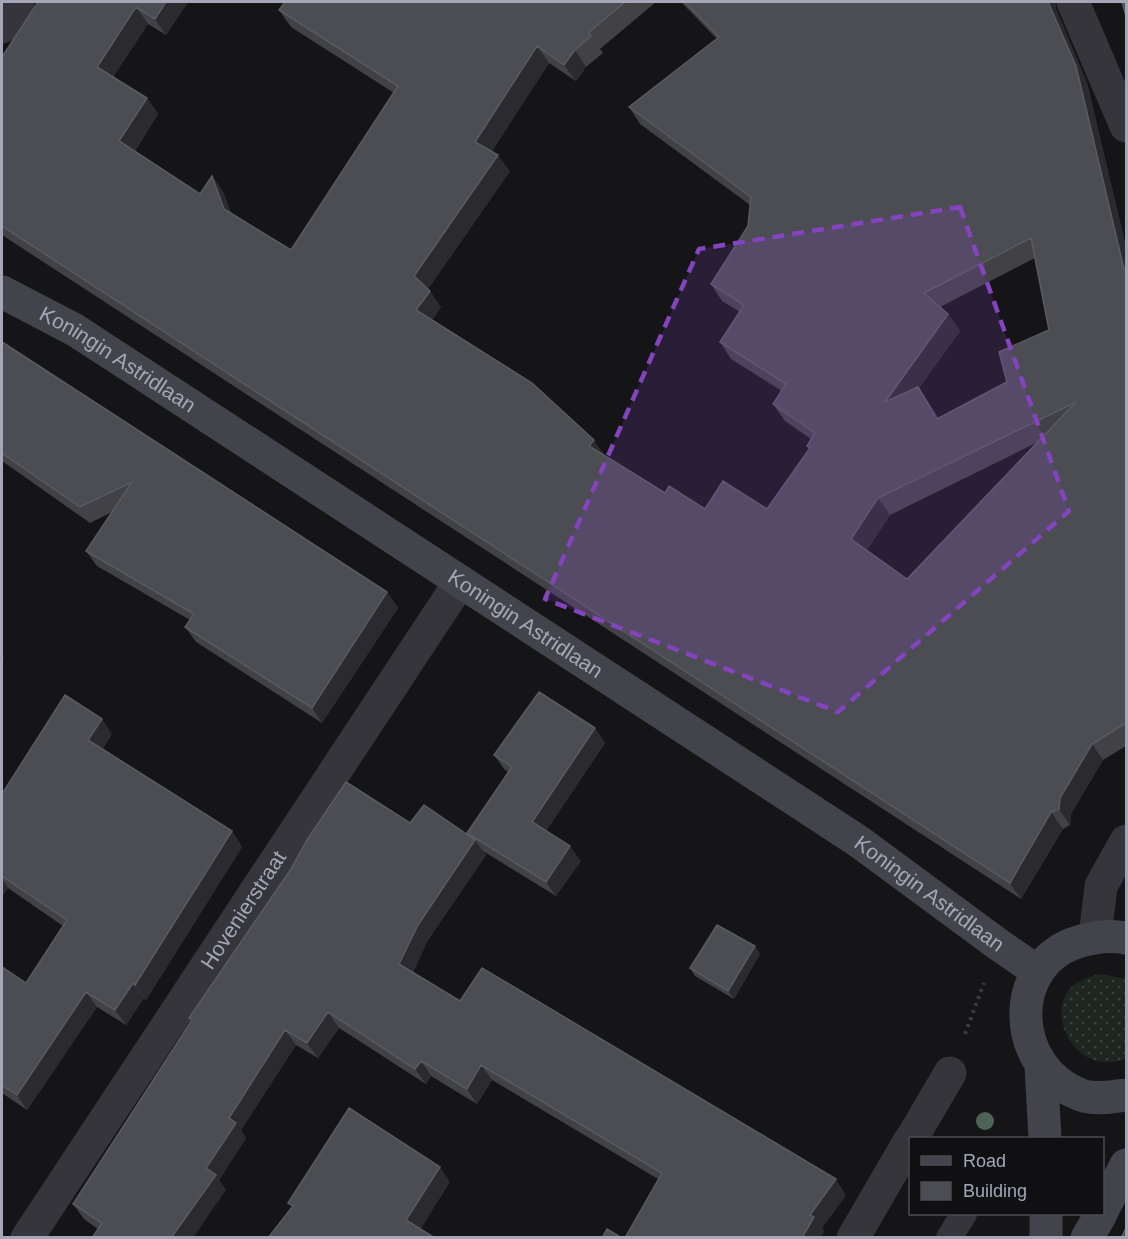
<svg xmlns="http://www.w3.org/2000/svg" width="1128" height="1239" font-family="Arial,sans-serif">
	<style>
		.grass { fill: url(#grass-dots) }
		.lines { fill: none; stroke-linecap: round; stroke-linejoin: round }
		.path { stroke: #3b3b42; stroke-width: 4; stroke-dasharray: 3 4.5; stroke-linecap: butt }
		.lane { stroke: #36353b; stroke-width: 26 }
		.street { stroke: #36353b; stroke-width: 33 }
		.secondary { stroke: #43434b; stroke-width: 33 }
		.tree { fill: #4d6355 }
		.wall { fill: #414146; fill-rule: evenodd }
		.shaded-wall { fill: #2b2a2e }
		.building { fill: #4c4c53; stroke: #5a5a62; stroke-width: 1.5; fill-rule: evenodd }
		.marked { fill: #8344bd; fill-opacity: 0.2; stroke: #8344bd; stroke-width: 4.5; stroke-dasharray: 12 8; stroke-linejoin: round }
		.labels { text-anchor: middle; stroke-width: 5; stroke-linejoin: round; paint-order: stroke }
		.street-label { font-size: 21px; fill: #a5a6b7; stroke: #100f11 }
	</style>
	<defs>
		<pattern id="grass-dots" width="8" height="8" patternUnits="userSpaceOnUse" patternTransform="scale(1.5)"><rect width="8" height="8" fill="#1e2621"/><path d="M2 2h.1M6 6h.1" fill="none" stroke="#3c423f" stroke-width="1.8" stroke-linecap="round"/></pattern>
	</defs>
	<rect width="100%" height="100%" fill="#151416"/>
	<path class="grass" d="M1100,974L1126,979V1059C1116,1062 1105,1064 1094,1060C1068,1052 1052,1015 1068,991C1075,981 1089,977 1100,974Z"/>
	<g class="lines">
		<path class="path" d="M965,1034L984,983"/>
		<path class="lane" d="M949,1238L964,1214"/>
		<g class="street">
			<path d="M1073,2L1126,126"/>
			<path d="M2,27L18,2"/>
			<path d="M1095,937L1101,886L1126,841"/>
			<path d="M912,1138L950,1073"/>
			<path id="s1" d="M27,1238L460,582"/>
			<path d="M853,1238L910,1140"/>
		</g>
		<g class="secondary">
			<path id="s2" d="M2,292L75,330L858,841L999,945L1037,971"/>
			<path d="M1126,938C1112,935 1095,937 1081,941C1005,962 1010,1069 1081,1095C1095,1100 1112,1097 1126,1095"/>
			<path d="M1041,1066L1045,1138"/>
			<path d="M1102,1211L1126,1165"/>
			<path d="M1046,1238V1214"/>
			<path d="M1087,1238L1101,1214"/>
		</g>
	</g>
	<circle class="tree" cx="985" cy="1121" r="9"/>
	<path class="wall" d="M38,2H188L166,35L148,24L113,77L147,98L158,114L135,151L200,194L212,176L223,192L231,213L291,250L394,93L291,27L279,10L285,2H656L600,49L603,53L586,67L576,81L549,63L492,151L510,171L428,289L441,307L432,320L605,456L665,493L705,509H767L809,449L807,446L811,439L785,421L773,404L782,391L731,359L720,342L740,312L722,301L711,284L748,226L750,205L640,124L629,107L717,39L681,2H1055L1056,9L1087,83L1126,247V746L1103,760L1071,814L1070,825L1063,829L1021,899L2,235V57ZM1035,258L1049,330L1007,382L939,419L919,388L960,331L948,314L940,307ZM1036,443L907,579L867,550L890,515Z
		M2,342L387,592L398,608L322,723L196,642L185,627L190,620L97,566L86,551L112,512L90,523L2,461Z
		M595,728L605,743L546,831L581,861L556,896L483,851L486,855L428,940L413,972L460,1001L846,1195L822,1228L824,1232L658,1179L492,1080L477,1104L431,1076L426,1084L339,1028L318,1058L296,1045L241,1130L246,1138L219,1180L226,1190L98,1229L84,1219L73,1204L191,1021L189,1018L410,823L469,836L467,833L508,772L505,770L494,755Z
		M112,734L102,750L232,831L242,847L146,1000L144,998L126,1025L97,1007L27,1110L2,1093V967L26,983L63,926L8,888L2,896V794Z
		M755,946L760,954L734,999L695,976L690,968Z"/>
	<path class="shaded-wall" d="M166,2H188L166,35L155,19Z
		M1048,2H1055L1056,9L1087,83L1126,247V273L1124,269Z
		M136,7L148,24L109,83L97,67Z
		M537,46L549,63L487,159L475,142Z
		M575,50L586,67L576,81L564,65Z
		M147,98L158,114L130,158L119,141Z
		M498,155L510,171L426,292L414,276Z
		M212,176L223,192L236,225L224,209Z
		M430,291L441,307L428,326L416,310Z
		M948,314L960,331L919,388L930,404L949,436L885,402Z
		M594,440L605,456L589,446Z
		M878,498L890,515L863,556L851,539Z
		M387,592L398,608L322,723L312,708Z
		M2,654L4,658L2,663Z
		M102,719L112,734L99,756L88,740Z
		M595,728L605,743L542,837L532,822Z
		M1092,744L1103,760L1071,814L1070,825L1059,809L1060,798Z
		M1051,812L1063,829L1021,899L1010,883Z
		M232,831L242,847L146,1000L135,985Z
		M475,840L486,855L428,940L410,979L399,964L418,925Z
		M570,846L581,861L556,896L546,882Z
		M2,879L8,888L2,896Z
		M755,946L760,954L734,999L728,991Z
		M133,983L144,998L126,1025L115,1010Z
		M86,992L97,1007L27,1110L17,1095Z
		M328,1012L339,1028L318,1058L307,1043Z
		M285,1030L296,1045L241,1130L246,1138L219,1180L226,1190L193,1238H171L206,1168L229,1118Z
		M421,1061L431,1076L426,1084L415,1069Z
		M481,1065L492,1080L477,1104L467,1089Z
		M440,1167L450,1182L417,1235L406,1220Z
		M836,1179L846,1195L822,1228L824,1232L821,1238H802L810,1215Z"/>
	<path class="building" d="M38,2H166L155,19L136,7L97,67L147,98L119,141L200,194L212,176L224,209L291,250L398,86L279,10L285,2H625L588,33L591,36L575,50L564,65L537,46L475,142L498,155L414,276L430,291L416,310L532,383L594,440L589,446L665,493L669,486L705,509L723,481L767,509L810,448L807,446L815,433L773,404L786,384L720,342L744,305L711,284L748,226L751,197L629,107L719,37L685,2H1048L1076,66L1124,269H1126V723L1092,744L1060,798L1059,809L1051,812L1010,883L2,226V57ZM1031,238L1049,330L999,352L1007,382L937,419L918,387L885,402L948,314L924,293ZM1076,402L907,579L851,539L878,498Z
		M1122,2H1126V16Z
		M2,342L387,592L312,708L185,627L194,614L86,551L132,482L80,507L2,453Z
		M539,692L595,728L532,822L570,846L546,882L467,833L512,767L494,755Z
		M65,695L102,719L88,740L232,831L135,985L133,983L115,1010L86,992L17,1095L2,1085V967L26,983L67,920L2,876V794Z
		M346,782L410,823L424,805L475,840L418,925L399,964L460,1001L482,968L836,1179L810,1215L814,1217L802,1238H625L662,1173L481,1065L467,1089L421,1061L415,1069L328,1012L307,1043L285,1030L229,1118L236,1123L206,1168L216,1175L171,1238H92L102,1223L73,1204L192,1020L189,1018L291,869L307,840Z
		M717,925L755,946L728,991L690,968Z
		M349,1108L440,1167L406,1220L435,1238H268L293,1206L288,1203Z
		M1126,1228V1238H1121Z
		M607,1229L622,1238H602Z"/>
	<path class="marked" d="M960,207L1069,511L838,712L545,599L699,249Z"/>
	<g class="labels">
		<g class="street-label">
			<text dy="7" stroke="none"><textPath href="#s2" startOffset="134">Koningin Astridlaan</textPath></text>
			<text dy="7" stroke="none"><textPath href="#s2" startOffset="620">Koningin Astridlaan</textPath></text>
			<text dy="7" stroke="none"><textPath href="#s2" startOffset="1106">Koningin Astridlaan</textPath></text>
			<text dy="7" stroke="none"><textPath href="#s1" startOffset="393">Hovenierstraat</textPath></text>
		</g>
	</g>
	<rect width="1128" height="1239" fill="none" stroke="#a5a6b7" stroke-width="6"/>
	<rect x="909" y="1137" width="195" height="78" fill="#100f11" stroke="#4c4b53" stroke-width="1.5"/>
	<rect x="921" y="1156" width="30" height="9" fill="#43434b" stroke="#4c4b53" stroke-width="1.5"/>
	<text x="963" y="1167" font-size="18" fill="#a5a6b7">Road</text>
	<rect x="921" y="1182" width="30" height="18" fill="#4c4c53" stroke="#4c4b53" stroke-width="1.5"/>
	<text x="963" y="1197" font-size="18" fill="#a5a6b7">Building</text>
</svg>
